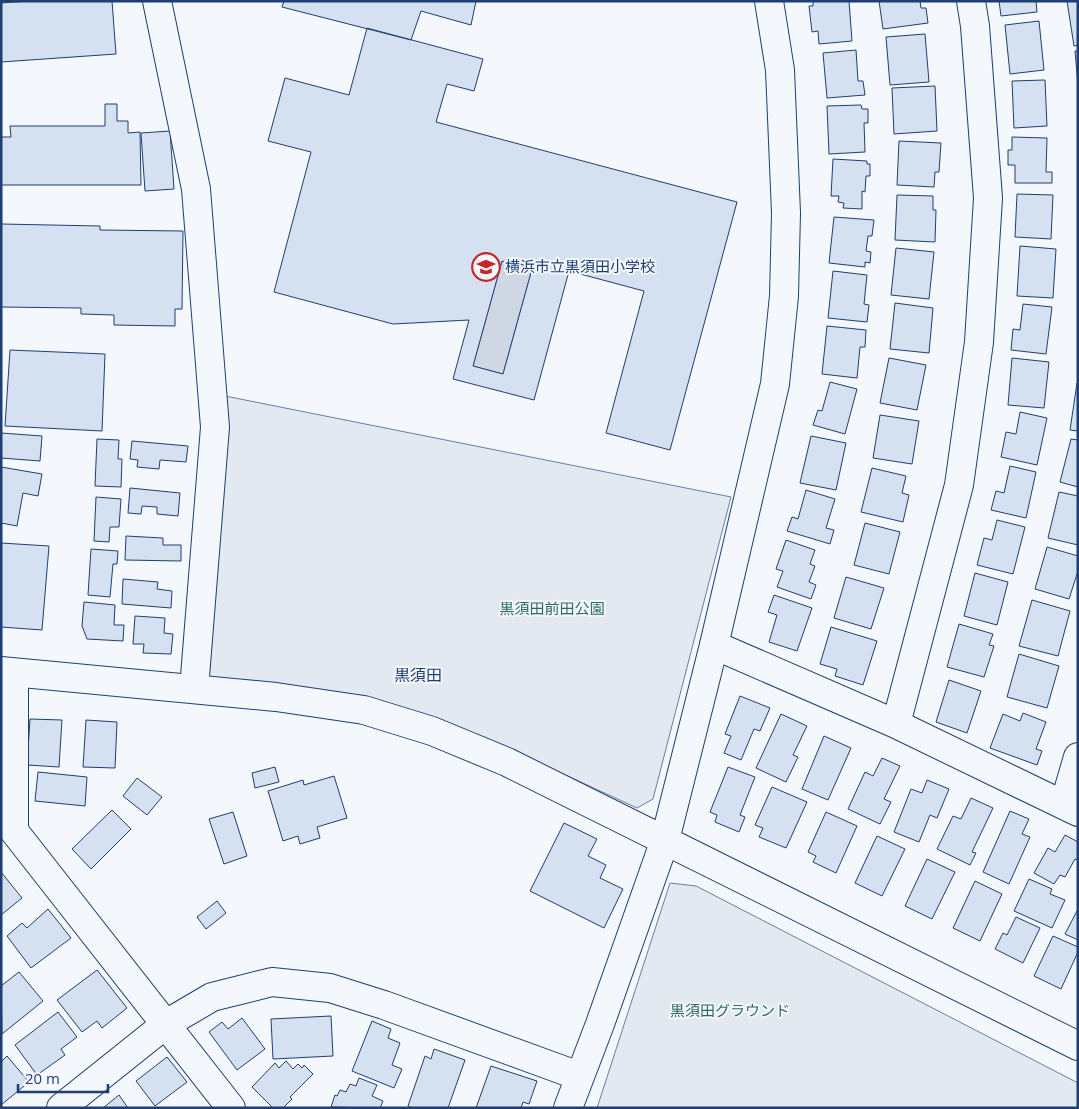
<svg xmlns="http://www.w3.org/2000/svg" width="1079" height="1109" font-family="'Open Sans','Noto Sans JP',sans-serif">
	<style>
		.green { fill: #e3e9f0; stroke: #687fa3 }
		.water { fill: #cfd7e4; stroke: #687fa3 }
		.building { fill: #d5e0f0; stroke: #1d3f73; fill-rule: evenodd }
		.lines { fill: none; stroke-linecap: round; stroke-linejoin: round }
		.minor-casing { stroke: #1d3f73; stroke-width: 30 }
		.tertiary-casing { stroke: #1d3f73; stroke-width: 30 }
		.minor { stroke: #f4f7fb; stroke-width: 28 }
		.tertiary { stroke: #f4f7fb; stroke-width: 28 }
		.labels { text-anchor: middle; stroke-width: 4; stroke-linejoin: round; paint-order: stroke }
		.poi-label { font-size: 15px; fill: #1d3f73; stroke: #f4f7fb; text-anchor: start }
		.park-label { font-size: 15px; fill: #2c6c60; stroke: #f4f7fb }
		.neighbourhood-label { font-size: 16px; fill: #1d3f73; stroke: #f4f7fb }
	</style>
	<rect width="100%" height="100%" fill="#f4f7fb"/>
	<path class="green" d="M225,396L731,497L653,799L637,808L507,748L405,708L307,688L207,681Z
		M670,883L696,886L1078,1083V1108H597Z"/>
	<path class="water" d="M502,261L532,269L503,374L473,366Z"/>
	<path class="building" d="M28,1H112L116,54L1,62V3Z
		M284,1H476L471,25L421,11L411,40L282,7Z
		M813,1H849L852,41L819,44L818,31L812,32L809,6H813Z
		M879,1H920L921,8H926L928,23L883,29Z
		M999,1H1036L1037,12L1001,16Z
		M1067,1H1078V45L1074,46Z
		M1039,21L1044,70L1010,74L1005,25Z
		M367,28L483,59L474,91L447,84L436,122L737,202L670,450L606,433L644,291L569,271L534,400L453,379L469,320L393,324L274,292L311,152L268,141L285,78L349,95ZM502,261L532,269L503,374L473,366Z
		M925,34L929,82L890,85L886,37Z
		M856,50L858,81H863L865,95L827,98L823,53Z
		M1075,51H1078V85Z
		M1045,80L1047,126L1014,128L1012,81Z
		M935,86L937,131L894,134L892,88Z
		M105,104H117V121H128V133L140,132L141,185H1V137H11L10,126H105Z
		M861,105L862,109H868V123H864L865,152L829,154L827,106Z
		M170,131L174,189L145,191L141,133Z
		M1012,137L1047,138L1046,172H1052V183H1015V165H1008V150H1012Z
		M899,141L941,143L939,172H935L934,187L897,185Z
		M833,159L867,161V164H870V176H866L865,192L862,191V209L843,208L844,203L838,202L839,196H831Z
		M1017,194L1053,195L1051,239L1015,237Z
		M897,195L933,196V210H936L935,242L895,240Z
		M834,217L874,220L872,236H868L866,251L871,252L870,263L865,262V267L829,263Z
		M1,224L100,226V230L183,231L182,309H175V326L114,325V315L81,314V308L1,307Z
		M1020,246L1056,249L1053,298L1017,296Z
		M896,248L934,252L929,299L891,295Z
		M833,271L867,275L864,304L869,305L867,322L828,318Z
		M895,303L933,308L929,353L890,349Z
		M1023,304L1052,307L1046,354L1011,350L1013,329L1020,330Z
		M827,326L866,330L865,347H860L857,378L822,374Z
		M10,350L105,354L102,431L5,426Z
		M889,358L926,365L917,410L880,403Z
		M1012,358L1049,362L1044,408L1008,405Z
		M830,382L857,389L845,434L813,425L818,410L822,411Z
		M1077,383H1078V431L1070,430Z
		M1020,412L1047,418L1037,465L1001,457L1006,432L1016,434Z
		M880,415L919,421L912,464L873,458Z
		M1,433L42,436L40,461L1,458Z
		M811,436L846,443L836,490L800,483Z
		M97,439L119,440L118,459H122L121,487L95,486Z
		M1071,439L1078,440V487L1060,482Z
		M132,441L188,446L186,462L160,460L159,469L137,467L138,460L130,459Z
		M1010,466L1036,472L1026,518L991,510L996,491L1004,493Z
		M1,467L42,474L38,496L23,493L17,526L1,523Z
		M872,468L906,476L902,493L909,495L903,522L861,512Z
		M130,488L180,493L178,516L157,514V507L142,506L141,514L128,513Z
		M806,490L835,499L826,528L834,530L830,544L787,531L792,517L798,519Z
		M1059,492L1078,496V545L1048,538Z
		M96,497L121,499L119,527H110L109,542L94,541Z
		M997,520L1025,527L1013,574L977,565L984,538L992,540Z
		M865,523L900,532L889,574L854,565Z
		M126,536L163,538V545H181V561L125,560Z
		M786,540L815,550L810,564L815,566L809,582L816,585L811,599L777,587L783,571L776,569Z
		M1,543L49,546L42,630L1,627Z
		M1047,547L1078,556V571L1069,599L1035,589Z
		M91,549L118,551L117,564H113L110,597L88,595Z
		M975,573L1008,582L997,625L964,616Z
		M846,577L884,588L871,629L834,618Z
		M123,579L158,582L157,589L172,591L171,608L122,604Z
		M774,595L812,608L797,651L769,642L777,615L768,612Z
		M1032,600L1070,611L1058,656L1019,646Z
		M84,602L115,605L114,625H124L123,641L87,639L82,626Z
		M135,616L165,618L164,633L173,634L171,654L143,653L144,644H133Z
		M959,624L993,634L989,645L994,646L984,677L947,667Z
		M831,627L877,641L863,685L835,676L837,669L820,664Z
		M1019,654L1059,666L1047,708L1007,697Z
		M949,680L981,691L967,733L936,722Z
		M740,696L770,708L760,731L754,729L741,760L724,753L731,736L725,734Z
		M1023,713L1046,722L1036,749L1042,751L1037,765L990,748L1003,714L1020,721Z
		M781,714L807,726L793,755L798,757L786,782L756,768Z
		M30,719L62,720L59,767L27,765Z
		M86,720L117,722L115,768L83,767Z
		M824,736L851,748L828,800L802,789Z
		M882,758L900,766L884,799L891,802L880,824L848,809L865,772L873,776Z
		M275,767L279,782L255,788L252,773Z
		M728,767L755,777L740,815L745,817L739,832L715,822L717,815L710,812Z
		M38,772L87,777L85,806L35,801Z
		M334,776L347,818L317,827L320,838L300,844L298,836L283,841L268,791L303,780L304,785Z
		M137,778L162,797L147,815L123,796Z
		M927,780L949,789L937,818L930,815L919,842L894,832L911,789L922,793Z
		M772,787L807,802L786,848L759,837L763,828L755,825Z
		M971,798L993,808L972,852L976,853L970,865L937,849L953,816L961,819Z
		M112,810L131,829L91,869L72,849Z
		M1010,811L1029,819L1022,834L1030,837L1009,884L983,872Z
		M233,812L247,856L224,864L209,819Z
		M826,812L857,826L836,873L813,862L816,856L808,852Z
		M564,823L597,839L588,856L606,865L600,878L623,889L604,928L530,891Z
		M1065,835L1078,842V860L1075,859L1065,877L1060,875L1054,884L1034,873L1048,848L1055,852Z
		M877,836L905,849L882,896L855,883Z
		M927,859L955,872L932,919L905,906Z
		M1,872L22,898L1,915Z
		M1029,879L1052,889L1050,894L1065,900L1052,928L1014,911Z
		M975,881L1002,894L980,941L953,928Z
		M217,901L226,913L206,929L197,917Z
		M48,909L71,938L31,968L7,936L22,923L27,928Z
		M1078,909V940L1065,934Z
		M1016,917L1040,928L1023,963L995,949L1003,933L1007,935Z
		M1053,936L1078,947V952L1061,989L1034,976Z
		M97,970L127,1008L102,1028L97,1021L82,1032L57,1000Z
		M19,972L43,1001L2,1034L1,986Z
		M58,1012L77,1037L61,1049L65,1055L37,1075L15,1045Z
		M331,1016L333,1056L273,1059L271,1019Z
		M242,1018L265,1049L237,1070L209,1032L222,1022L228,1029Z
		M372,1021L391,1029L388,1038L400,1043L392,1065L402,1069L394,1088L352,1071Z
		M434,1049L465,1060L448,1108H412L408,1106L425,1056L431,1059Z
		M7,1056L29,1082L1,1105V1062Z
		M167,1057L187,1082L155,1106L136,1081Z
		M286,1061L293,1069L298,1064L302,1068L304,1065L313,1074L290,1097L292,1099L283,1108H273L252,1087L275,1063L279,1068Z
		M491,1066L537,1081L529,1104L523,1102L521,1108H476Z
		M359,1078L377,1085L372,1096L383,1101L380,1108L331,1107L335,1095L337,1096L340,1090L346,1092L350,1084L356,1086Z
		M119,1095L128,1108H103Z"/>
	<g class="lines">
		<defs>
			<path id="minor" d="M157,1L196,189L215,427L194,689
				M714,645L896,724L1078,812
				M14,673V831L231,1108
				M896,724L959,485L979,342L988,198L975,26L971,1
				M1064,805L1078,757
				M61,1108L166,1024L212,997L272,982L330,988L384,1005L579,1076
				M568,1108L600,1024L665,840"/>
			<path id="tertiary" d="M1,671L276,697L364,710L432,731L507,762L1078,1046
				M665,840L714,645L775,384L784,296L786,213L780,70L769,1"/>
		</defs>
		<use href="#minor" class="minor-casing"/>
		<use href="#tertiary" class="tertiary-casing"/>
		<use href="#minor" class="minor"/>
		<use href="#tertiary" class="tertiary"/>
	</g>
	<defs>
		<symbol id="school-ring" viewBox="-11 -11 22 22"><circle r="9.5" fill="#f4f7fb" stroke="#c62828" stroke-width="1.5"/><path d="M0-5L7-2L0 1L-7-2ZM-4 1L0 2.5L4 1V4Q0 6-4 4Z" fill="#c62828"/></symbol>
	</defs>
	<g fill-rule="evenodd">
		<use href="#school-ring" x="470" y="251" width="32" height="32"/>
	</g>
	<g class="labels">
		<g class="poi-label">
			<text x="505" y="272">横浜市立黒須田小学校</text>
		</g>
		<g class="park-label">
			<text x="552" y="614">黒須田前田公園</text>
			<text x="730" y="1016">黒須田グラウンド</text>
		</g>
		<g class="neighbourhood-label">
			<text x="418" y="681">黒須田</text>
		</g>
	</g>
	<rect width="1079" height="1109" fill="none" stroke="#1d3f73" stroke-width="5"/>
	<path d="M18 1084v8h90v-8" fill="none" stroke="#1d3f73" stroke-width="2.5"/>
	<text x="25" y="1084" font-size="15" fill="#1d3f73" stroke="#f4f7fb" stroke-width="4" paint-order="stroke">20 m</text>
</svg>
